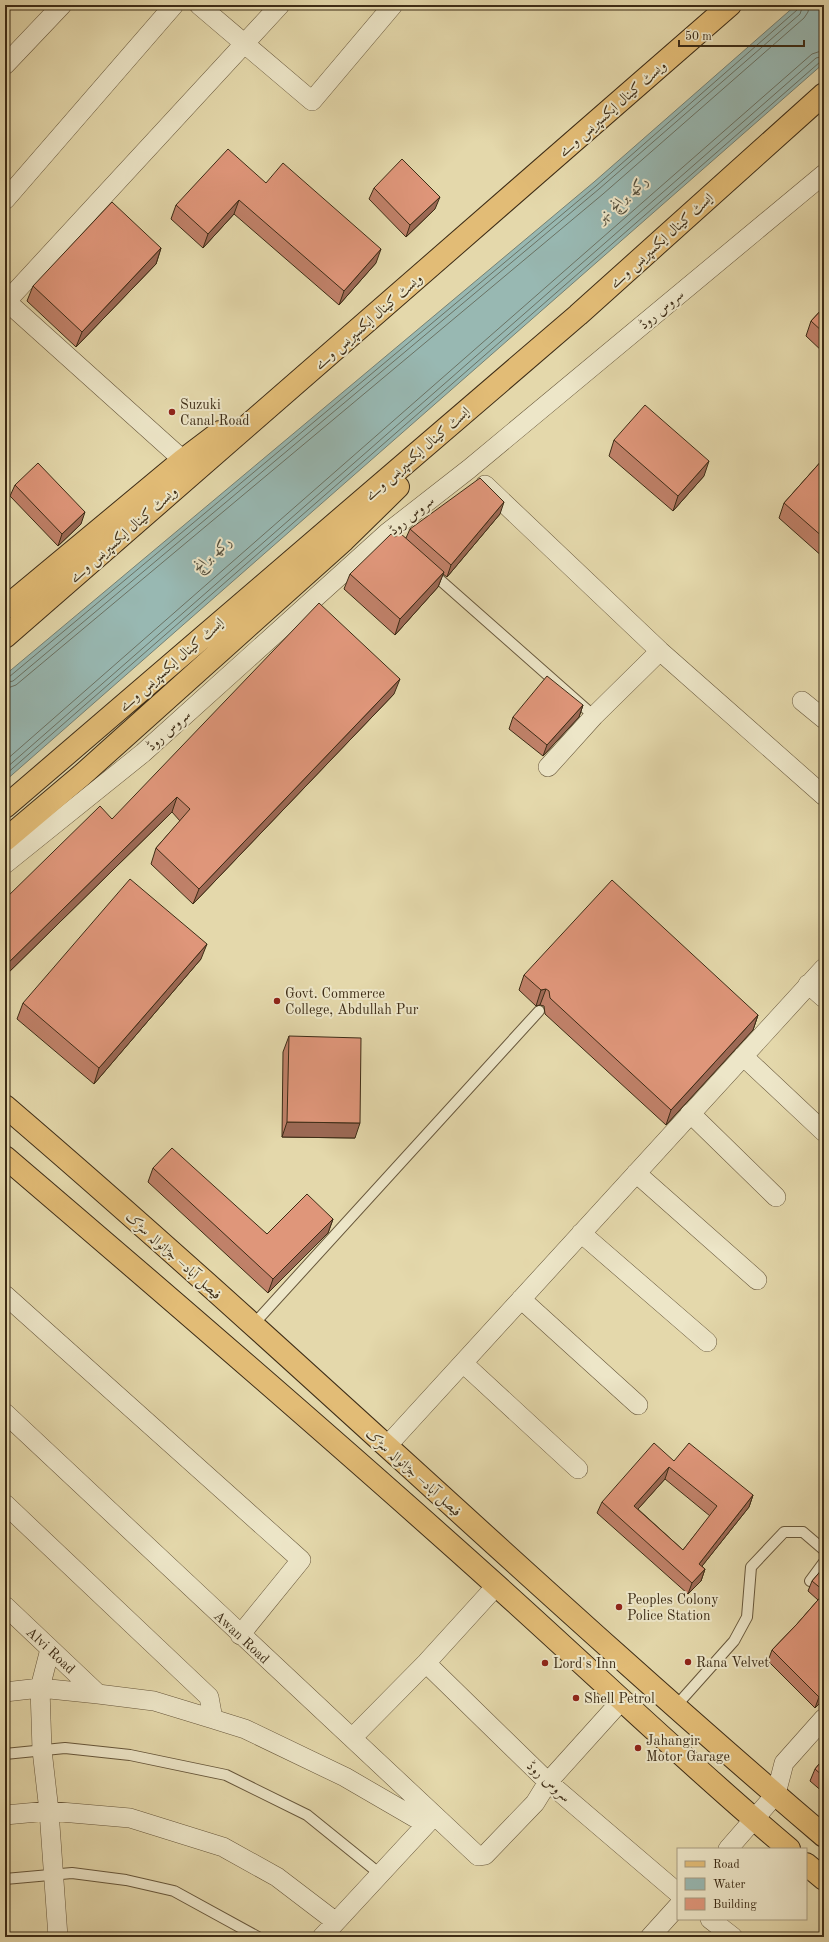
<svg xmlns="http://www.w3.org/2000/svg" width="829" height="1942" font-family="'Old Standard TT',Amiri,serif">
	<style>
		.water { fill: #98b8b2; stroke: #748074 }
		.lines { fill: none; stroke-linecap: round; stroke-linejoin: round }
		.shore { stroke: #6a7264; stroke-width: 1 }
		.lane-casing { stroke: #67573b; stroke-width: 12 }
		.street-casing { stroke: #67573b; stroke-width: 20 }
		.primary-casing { stroke: #3d2c16; stroke-width: 24 }
		.lane { stroke: #ede6c8; stroke-width: 10 }
		.street { stroke: #ede6c8; stroke-width: 19 }
		.primary { stroke: #e2bc76; stroke-width: 22 }
		.wall { fill: #c08169; stroke: #3d2c16; fill-rule: evenodd }
		.shaded-wall { fill: #9c6955; stroke: #3d2c16 }
		.building { fill: #df967a; stroke: #3d2c16; fill-rule: evenodd }
		.poi-dot { fill: #8f2418; stroke: #ede6c8; stroke-width: 1.5 }
		.labels { text-anchor: middle; stroke-width: 4; stroke-linejoin: round; paint-order: stroke }
		.street-label { font-size: 14px; fill: #3d2c16; stroke: #ede6c8 }
		.poi-label { font-size: 14px; fill: #3d2c16; stroke: #ede6c8; text-anchor: start }
		.water-label { font-size: 15px; font-style: italic; fill: #544f3d; stroke: #ede6c8 }
	</style>
	<rect width="100%" height="100%" fill="#e4d8ab"/>
	<filter id="stains"><feTurbulence type="fractalNoise" baseFrequency=".005" numOctaves="4"/><feColorMatrix values="0 0 0 0 .2 0 0 0 0 .09 0 0 0 0 .02 0 0 0 .5 -.17"/></filter>
	<radialGradient id="worn" r=".72"><stop offset=".6" stop-color="#630" stop-opacity="0"/><stop offset="1" stop-color="#630" stop-opacity=".3"/></radialGradient>
	<path class="water" d="M796,5H824V63L5,781V675L594,182Z"/>
	<g class="lines">
		<path class="shore" d="M5,678L9,677L596,186L797,10L798,5
			M5,683L13,681L599,189L800,14L803,5
			M5,689L16,685L603,194L804,18L808,12L809,5
			M5,761L812,54L824,50
			M5,769L816,58L824,56
			M5,775L820,62L824,61"/>
		<defs>
			<path id="lane" d="M431,572L594,716
				M252,1326L539,1011
				M810,1581L824,1562
				M676,1706L734,1641L747,1617L751,1567L784,1532H803L824,1550
				M5,1754L65,1748L130,1755L226,1775L307,1815L380,1874
				M5,1879L72,1873L126,1880L174,1891L258,1937"/>
			<path id="street" d="M199,5L312,101L393,5
				M5,65L62,5
				M5,200L174,5
				M5,300L183,460
				M5,303L280,5
				M485,485L660,651L824,796
				M802,701L824,719
				M548,767L594,716L660,651
				M5,864L143,753L387,533L469,469L824,174
				M808,984L824,998
				M743,1056L824,1132
				M690,1113L776,1197
				M636,1173L757,1280
				M581,1233L707,1342
				M5,1295L301,1560L240,1635
				M521,1299L638,1405
				M463,1363L578,1469
				M5,1413L478,1856L485,1855L535,1803L548,1782L621,1701
				M386,1447L824,968
				M5,1504L209,1697L213,1719
				M5,1606L98,1694
				M50,1649L40,1688L42,1750L49,1811L58,1937
				M426,1663L548,1782L678,1893
				M5,1692L40,1688L98,1694L154,1701L213,1719L245,1729L345,1777L426,1824
				M352,1738L426,1663L497,1585
				M5,1815L49,1811L130,1818L223,1847L277,1877L336,1922
				M728,1849L776,1794L784,1763L824,1718
				M710,1919L733,1937
				M322,1937L434,1816
				M650,1937L678,1906"/>
			<path id="primary" d="M5,608L183,460L220,432
				M5,637L730,5
				M5,807L578,315L824,94
				M5,840L82,775L344,540L398,487
				M5,1106C283,1344 546,1599 824,1836
				M5,1157C170,1298 335,1440 496,1585C594,1673 688,1764 789,1849
				M806,1864L824,1879"/>
		</defs>
		<use href="#lane" class="lane-casing"/>
		<use href="#street" class="street-casing"/>
		<use href="#primary" class="primary-casing"/>
		<use href="#lane" class="lane"/>
		<use href="#street" class="street"/>
		<use href="#primary" class="primary"/>
	</g>
	<path class="wall" d="M266,183L376,263L339,305L234,214L203,248L171,219L176,205Z
		M374,188L435,209L406,237L369,199Z
		M161,248L156,264L76,347L27,301L33,286Z
		M824,307V353L806,336L811,321Z
		M614,440L704,476L673,511L609,456Z
		M824,458V558L779,518L784,503Z
		M15,485L81,524L58,546L10,496Z
		M500,514L447,577L443,574L438,587L395,635L344,589L350,574L395,537L406,538L410,529Z
		M394,694L193,904L151,864L156,848L180,821L172,812L5,976V899L112,819Z
		M583,705L579,717L543,756L509,729L513,717Z
		M201,959L94,1084L17,1019L23,1003Z
		M524,975L758,1015L753,1030L666,1125L545,1014L544,1006L540,1005L536,1006L519,990Z
		M289,1036L355,1138L282,1137L283,1052Z
		M153,1168L267,1234L333,1219L328,1233L268,1293L148,1182Z
		M674,1461L753,1495L749,1507L702,1566L705,1569L701,1581L688,1594L597,1513L602,1502ZM665,1479L710,1516L683,1550L638,1509Z
		M824,1567V1699L815,1708L768,1661L772,1650L797,1624L818,1600L808,1591L812,1581Z
		M824,1758V1793L810,1781L815,1769Z"/>
	<path class="shaded-wall" d="M440,197L435,209L406,237L410,225Z
		M239,200L234,214L203,248L208,234Z
		M161,248L156,264L76,347L82,332Z
		M381,249L376,263L339,305L344,291Z
		M709,461L704,476L673,511L678,496Z
		M504,502L500,514L447,577L451,565Z
		M85,512L81,524L58,546L62,534Z
		M444,572L438,587L395,635L400,619Z
		M400,679L394,694L193,904L199,889Z
		M583,705L579,717L543,756L547,745Z
		M177,797L172,812L5,976V966Z
		M207,944L201,959L94,1084L99,1068Z
		M546,989L540,1005L536,1006L541,990Z
		M758,1015L753,1030L666,1125L671,1110Z
		M287,1122L360,1123L355,1138L282,1137Z
		M333,1219L328,1233L268,1293L273,1279Z
		M669,1467L665,1479L630,1518L634,1506Z
		M753,1495L749,1507L695,1575L699,1564Z
		M705,1569L701,1581L688,1594L692,1583Z
		M824,1692V1699L815,1708L819,1697Z"/>
	<path class="building" d="M228,149L266,183L283,163L381,249L344,291L239,200L208,234L176,205Z
		M402,159L440,197L410,225L374,188Z
		M112,202L161,248L82,332L33,286Z
		M824,307V333L811,321Z
		M645,405L709,461L678,496L614,440Z
		M824,458V538L784,503Z
		M38,463L85,512L62,534L15,485Z
		M480,478L504,502L451,565L410,529Z
		M400,533L444,572L400,619L350,574L391,534L395,537Z
		M319,603L400,679L199,889L156,848L190,809L177,797L5,966V899L100,806L112,819Z
		M547,676L583,705L547,745L513,717Z
		M130,879L207,944L99,1068L23,1003Z
		M612,880L758,1015L671,1110L550,998L549,991L546,989L541,990L524,975Z
		M289,1036L361,1038L360,1123L287,1122Z
		M172,1148L267,1234L307,1194L333,1219L273,1279L153,1168Z
		M654,1443L674,1461L689,1443L753,1495L699,1564L705,1569L692,1583L602,1502ZM669,1467L717,1506L683,1550L634,1506Z
		M824,1567V1591L812,1581Z
		M824,1593V1692L819,1697L772,1650L797,1624Z
		M824,1758V1777L815,1769Z"/>
	<g class="poi-dot">
		<circle cx="172" cy="412" r="4"/>
		<circle cx="277" cy="1001" r="4"/>
		<circle cx="619" cy="1607" r="4"/>
		<circle cx="688" cy="1662" r="4"/>
		<circle cx="545" cy="1663" r="4"/>
		<circle cx="576" cy="1698" r="4"/>
		<circle cx="638" cy="1748" r="4"/>
	</g>
	<g class="labels">
		<g class="street-label">
			<text transform="translate(612 108) rotate(-41)" y="5">ویسٹ کینال ایکسپریس وے</text>
			<text transform="translate(661 240) rotate(-42)" y="5">ایسٹ کینال ایکسپریس وے</text>
			<text transform="translate(661 309) rotate(-40)" y="5">سروس روڈ</text>
			<text transform="translate(368 321) rotate(-41)" y="5">ویسٹ کینال ایکسپریس وے</text>
			<text transform="translate(417 453) rotate(-41)" y="5">ایسٹ کینال ایکسپریس وے</text>
			<text transform="translate(411 515) rotate(-39)" y="5">سروس روڈ</text>
			<text transform="translate(123 534) rotate(-41)" y="5">ویسٹ کینال ایکسپریس وے</text>
			<text transform="translate(171 664) rotate(-41)" y="5">ایسٹ کینال ایکسپریس وے</text>
			<text transform="translate(168 730) rotate(-42)" y="5">سروس روڈ</text>
			<text transform="translate(174 1255) rotate(42)" y="5">فیصل آباد– جڑانوالہ سڑک</text>
			<text transform="translate(414 1472) rotate(42)" y="5">فیصل آباد– جڑانوالہ سڑک</text>
			<text transform="translate(242 1637) rotate(43)" y="5">Awan Road</text>
			<text transform="translate(51 1650) rotate(43)" y="5">Alvi Road</text>
			<text transform="translate(549 1781) rotate(42)" y="5">سروس روڈ</text>
		</g>
		<g class="poi-label">
			<text x="180" y="409">Suzuki<tspan x="180" dy="16">Canal Road</tspan></text>
			<text x="285" y="998">Govt. Commerce<tspan x="285" dy="16">College, Abdullah Pur</tspan></text>
			<text x="627" y="1604">Peoples Colony<tspan x="627" dy="16">Police Station</tspan></text>
			<text x="696" y="1667">Rana Velvet</text>
			<text x="553" y="1668">Lord's Inn</text>
			<text x="584" y="1703">Shell Petrol</text>
			<text x="646" y="1745">Jahangir<tspan x="646" dy="16">Motor Garage</tspan></text>
		</g>
		<g class="water-label">
			<text transform="translate(622 199) rotate(-41)" y="5">رکھ برانچ نہر</text>
			<text transform="translate(212 554) rotate(-41)" y="5">رکھ برانچ</text>
		</g>
	</g>
	<rect width="829" height="1942" fill="none" stroke="#e4d8ab" stroke-width="20"/>
	<rect x="6" y="6" width="817" height="1930" fill="none" stroke="#3d2c16" stroke-width="2"/>
	<rect x="10" y="10" width="809" height="1922" fill="none" stroke="#3d2c16"/>
	<rect x="677" y="1848" width="130" height="72" fill="#ede6c8" stroke="#a79c81"/>
	<rect x="685" y="1861" width="20" height="6" fill="#e2bc76" stroke="#a79c81"/>
	<text x="713" y="1868" font-size="12" fill="#3d2c16">Road</text>
	<rect x="685" y="1878" width="20" height="12" fill="#98b8b2" stroke="#a79c81"/>
	<text x="713" y="1888" font-size="12" fill="#3d2c16">Water</text>
	<rect x="685" y="1898" width="20" height="12" fill="#df967a" stroke="#a79c81"/>
	<text x="713" y="1908" font-size="12" fill="#3d2c16">Building</text>
	<path d="M679 40v6h125v-6" fill="none" stroke="#3d2c16" stroke-width="2"/>
	<text x="685" y="40" font-size="12" fill="#3d2c16" stroke="#ede6c8" stroke-width="3" paint-order="stroke">50 m</text>
	<rect width="100%" height="100%" filter="url(#stains)"/>
	<rect width="100%" height="100%" fill="url(#worn)"/>
</svg>
